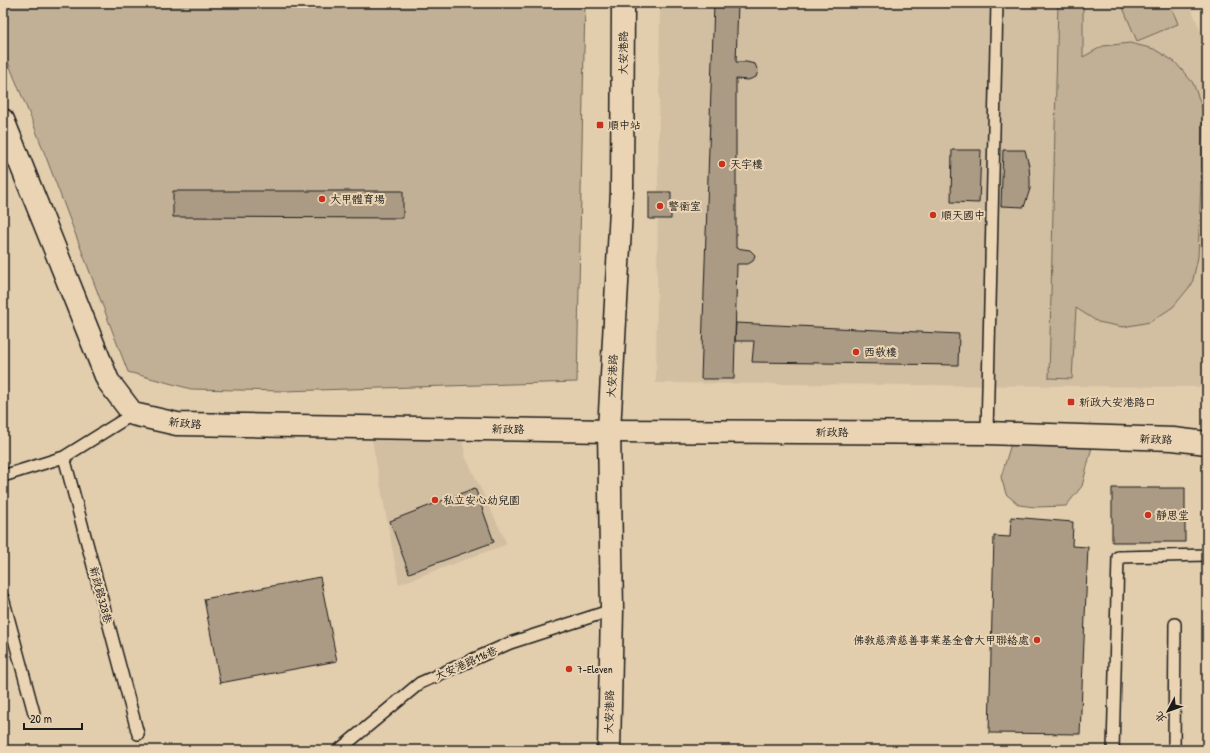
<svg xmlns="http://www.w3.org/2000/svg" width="1210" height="753" font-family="'Patrick Hand','LXGW WenKai TC',sans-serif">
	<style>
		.built { fill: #d2bea1 }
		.green { fill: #c1b095; stroke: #6e6658 }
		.building { fill: #ab9b85; stroke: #1c1c1c }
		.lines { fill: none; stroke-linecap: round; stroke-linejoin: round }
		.lane-casing { stroke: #1c1c1c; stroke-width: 14 }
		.street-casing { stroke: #1c1c1c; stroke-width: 25 }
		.secondary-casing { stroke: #1c1c1c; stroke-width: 25 }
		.lane { stroke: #ead4b3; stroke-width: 11 }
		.street { stroke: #ead4b3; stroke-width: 22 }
		.secondary { stroke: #ead4b3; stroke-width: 22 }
		.poi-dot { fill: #c8321e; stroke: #ead4b3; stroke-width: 1.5 }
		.labels { text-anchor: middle; stroke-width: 4; stroke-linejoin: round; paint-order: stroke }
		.street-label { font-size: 11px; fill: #1c1c1c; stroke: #ead4b3 }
		.poi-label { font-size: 11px; fill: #1c1c1c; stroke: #ead4b3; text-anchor: start }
	</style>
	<rect width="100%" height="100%" fill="#e2cdad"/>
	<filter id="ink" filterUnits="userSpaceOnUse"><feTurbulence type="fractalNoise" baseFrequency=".025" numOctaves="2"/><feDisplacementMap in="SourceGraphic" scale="8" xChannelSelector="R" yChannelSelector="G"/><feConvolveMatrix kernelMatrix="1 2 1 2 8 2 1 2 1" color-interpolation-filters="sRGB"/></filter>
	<g filter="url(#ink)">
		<path class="built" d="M660,3H1189L1207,47V387L656,383Z
			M371,434L462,437L465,456L507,544L399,584Z"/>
		<path class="green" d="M3,3H585L577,382L284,391L191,389L128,372L33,123L3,50Z
			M1058,3H1083V57L1103,46L1130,43L1154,49L1175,62L1193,83L1203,110L1201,178L1207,175V193L1201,181L1198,257L1192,284L1173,307L1150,322L1123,327L1098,322L1076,308L1072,379L1049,378Z
			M1121,3H1170L1178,24L1137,41Z
			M1011,444L1092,447L1082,486L1066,506L1035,507L1019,505L1006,494L1001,477Z"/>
		<path class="building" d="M714,3H738L736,62H746L755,64L758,71L756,77L748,80L736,79V248L750,250L755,255L753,261L748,264H737L734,379H701Z
			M952,150H981L979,203L951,202Z
			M1003,150H1025L1029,166L1030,179V189L1024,207L1001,206Z
			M173,191H403V218L173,217Z
			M649,192H671V219H649Z
			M736,323L959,334L958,365L752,362L754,341H735Z
			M475,488L494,542L409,573L390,521Z
			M1112,488H1185V542H1112Z
			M1011,517L1073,522L1072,546L1088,547L1080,734L989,733L994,536L1010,537Z
			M320,577L337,661L220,683L204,599Z"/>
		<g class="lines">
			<defs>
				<path id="lane" d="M987,433L997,3
					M64,457L138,734
					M3,476L64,457L133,414
					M3,598L34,713
					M339,750L420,683L510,643L612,610
					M1113,750L1118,557L1207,555
					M1174,750L1175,624"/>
				<path id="street" d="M3,120L108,381L133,414L177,424L609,431L987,433L1173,439L1207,443"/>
				<path id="secondary" d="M609,750L612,610L609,431L622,191L623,3"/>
			</defs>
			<use href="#lane" class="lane-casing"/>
			<use href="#street" class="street-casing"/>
			<use href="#secondary" class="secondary-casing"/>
			<use href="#lane" class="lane"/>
			<use href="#street" class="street"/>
			<use href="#secondary" class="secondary"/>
		</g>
	</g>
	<g class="poi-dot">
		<rect x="596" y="121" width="8" height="8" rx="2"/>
		<circle cx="722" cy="164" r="4"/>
		<circle cx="322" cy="199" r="4"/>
		<circle cx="660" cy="206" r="4"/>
		<circle cx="933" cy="215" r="4"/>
		<circle cx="856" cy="352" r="4"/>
		<rect x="1067" y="398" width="8" height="8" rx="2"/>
		<circle cx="435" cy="500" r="4"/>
		<circle cx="1148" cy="515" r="4"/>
		<circle cx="1037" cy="640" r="4"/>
		<circle cx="569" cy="669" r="4"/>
	</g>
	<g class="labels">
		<g class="street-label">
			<text transform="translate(623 53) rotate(-90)" y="4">大安港路</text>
			<text transform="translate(612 376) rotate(-87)" y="4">大安港路</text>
			<text transform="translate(185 423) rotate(5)" y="4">新政路</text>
			<text transform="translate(508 429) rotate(1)" y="4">新政路</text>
			<text x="832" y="436">新政路</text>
			<text transform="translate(1156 439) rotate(2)" y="4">新政路</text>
			<text transform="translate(101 595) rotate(75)" y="4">新政路328巷</text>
			<text transform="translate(466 663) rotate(-24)" y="4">大安港路116巷</text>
			<text transform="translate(609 712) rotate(-89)" y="4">大安港路</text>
		</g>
		<g class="poi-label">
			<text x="608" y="129">順中站</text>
			<text x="730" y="168">天宇樓</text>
			<text x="330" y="203">大甲體育場</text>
			<text x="668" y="210">警衛室</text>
			<text x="941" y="219">順天國中</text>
			<text x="864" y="356">西敬樓</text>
			<text x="1079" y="406">新政大安港路口</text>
			<text x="443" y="504">私立安心幼兒園</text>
			<text x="1156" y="519">靜思堂</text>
			<text x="1029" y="644" text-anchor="end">佛教慈濟慈善事業基金會大甲聯絡處</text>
			<text x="577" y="673">7-Eleven</text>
		</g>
	</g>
	<rect width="1210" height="753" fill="none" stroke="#ead4b3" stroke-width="16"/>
	<rect x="8" y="8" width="1194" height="737" fill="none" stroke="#1c1c1c" stroke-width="1.5" filter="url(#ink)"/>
	<g transform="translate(1168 711) rotate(229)" stroke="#ead4b3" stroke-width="3" paint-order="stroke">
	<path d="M0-3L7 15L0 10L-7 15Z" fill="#1c1c1c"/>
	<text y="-6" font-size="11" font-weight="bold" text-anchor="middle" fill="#1c1c1c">北</text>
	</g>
	<path d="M24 723v6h58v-6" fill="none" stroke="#1c1c1c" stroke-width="2"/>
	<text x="30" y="723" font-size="12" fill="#1c1c1c" stroke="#ead4b3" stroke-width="3" paint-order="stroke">20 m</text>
</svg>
